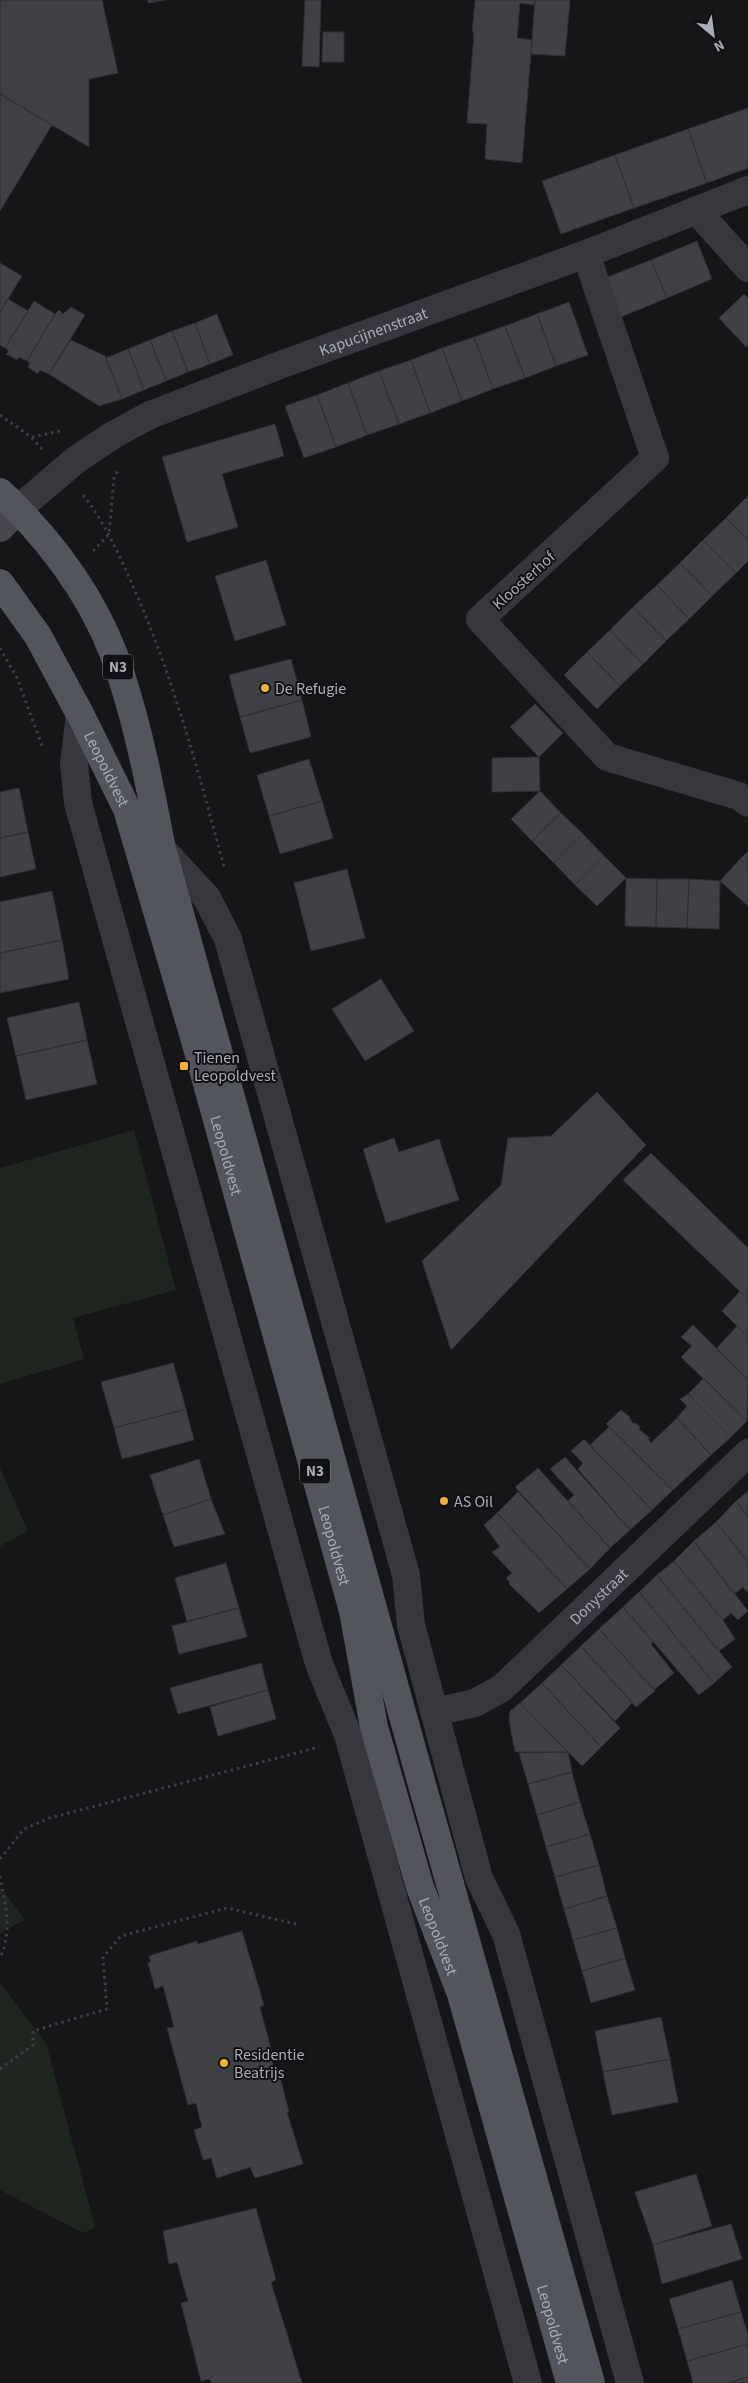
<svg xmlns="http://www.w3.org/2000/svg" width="748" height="2383" font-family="'Source Sans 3',sans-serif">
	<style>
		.green { fill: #1e261f }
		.building { fill: #404145; stroke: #303034 }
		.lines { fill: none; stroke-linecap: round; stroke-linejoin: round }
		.path { stroke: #3d3f44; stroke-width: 3; stroke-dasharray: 2.5 4; stroke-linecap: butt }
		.street { stroke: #37383d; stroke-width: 28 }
		.secondary { stroke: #45474d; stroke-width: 28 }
		.primary { stroke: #53555c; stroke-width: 28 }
		.poi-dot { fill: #f2b134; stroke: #111113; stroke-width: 2 }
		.labels { text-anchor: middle; stroke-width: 4; stroke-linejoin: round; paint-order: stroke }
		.shield { fill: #111113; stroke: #7b7e86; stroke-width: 1 }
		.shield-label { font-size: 15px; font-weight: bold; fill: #a8adb8 }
		.street-label { font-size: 16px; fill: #a8adb8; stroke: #111113 }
		.poi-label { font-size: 16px; fill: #a8adb8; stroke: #111113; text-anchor: start }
	</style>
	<rect width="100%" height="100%" fill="#161618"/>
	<path class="green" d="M134,1130L176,1290L73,1318L84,1359L0,1384V1168Z
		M0,1468L28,1531L0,1546Z
		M0,1887L25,1920L0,1933Z
		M0,1983L46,2043L95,2227L83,2233L0,2190Z"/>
	<path class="building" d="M0,0H102L118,73L89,79V147L0,94Z
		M148,0H166L148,3Z
		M305,0H321L319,67L302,66Z
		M475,0H535V5L520,3L517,38L532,40L522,163L485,159L487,124L467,123L474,32H472Z
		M535,0H570L565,56L531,54Z
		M323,32H344V62H322Z
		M0,94L52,125L0,211Z
		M748,108V168L707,183L688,129Z
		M688,129L707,183L634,208L615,155Z
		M615,155L634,208L561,234L542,181Z
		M697,241L712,279L667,298L651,260Z
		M651,260L667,298L621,317L605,278Z
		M0,263L22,276L0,312Z
		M744,294L748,298V345L746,347L719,318Z
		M8,299L28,311L5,348L0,345V312Z
		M34,301L55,314L27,361L19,357L17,360L6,354L9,351L5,348Z
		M569,302L588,355L556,366L537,314Z
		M71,307L85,315L49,374L40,370L38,374L28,367L30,363L27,361L55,314L59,310L63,314Z
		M217,314L233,355L210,364L195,323Z
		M537,314L556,366L525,378L505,326Z
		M195,323L210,364L188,372L172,331Z
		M505,326L525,378L493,389L474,337Z
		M172,331L188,372L166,381L150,340Z
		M474,337L493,389L462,401L442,348Z
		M71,340L105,356L122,399L99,406L49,374Z
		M150,340L166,381L144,390L128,349Z
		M442,348L462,401L430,413L411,360Z
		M128,349L144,390L122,399L106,358Z
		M411,360L430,413L399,424L379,371Z
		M379,371L399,424L367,435L348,383Z
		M348,383L367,435L336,447L317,395Z
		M317,395L336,447L304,458L285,406Z
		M275,424L284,456L222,474L238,527L187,542L162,457Z
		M748,496V540L726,518Z
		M726,518L748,540V561L736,573L703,540Z
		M703,540L736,573L712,596L680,563Z
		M266,560L286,625L235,641L215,576Z
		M680,563L712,596L689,619L657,585Z
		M657,585L689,619L666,641L633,607Z
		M633,607L666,641L643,664L610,630Z
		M610,630L643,664L620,686L587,652Z
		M587,652L620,686L597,709L564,675Z
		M291,659L302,700L240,717L229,675Z
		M302,700L311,737L250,753L240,717Z
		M535,704L563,733L539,757L510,727Z
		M539,757L540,791L492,792V758Z
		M309,759L322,801L269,816L257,775Z
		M19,788L28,832L0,838V792Z
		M540,791L561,813L532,841L511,819Z
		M322,801L333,838L280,854L269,816Z
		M561,813L583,834L554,863L532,841Z
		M28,832L36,869L0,877V838Z
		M583,834L604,856L575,885L554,863Z
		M748,851V867L740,859Z
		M604,856L626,878L597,906L575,885Z
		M740,859L748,867V906L720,881Z
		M347,869L365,938L311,951L294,883Z
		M626,878L657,879L656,927L625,926Z
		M657,879H689L687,928L656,927Z
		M689,879L720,881L719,929L687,928Z
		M52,891L62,940L0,953V902Z
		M62,940L69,979L0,993V953Z
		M381,979L414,1031L365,1061L332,1009Z
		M79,1002L87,1040L16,1056L7,1018Z
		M87,1040L97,1084L26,1100L16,1056Z
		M597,1092L646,1145L451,1350L422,1261L501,1185L508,1138L551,1136Z
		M394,1138L399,1152L439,1139L459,1200L386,1223L363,1149Z
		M651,1153L748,1248V1299L623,1180Z
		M740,1291L748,1299V1337L722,1311Z
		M693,1325L748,1380L747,1421L681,1357L692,1346L681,1337Z
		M737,1326L748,1337V1380L716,1349Z
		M173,1363L186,1409L114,1428L101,1382Z
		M704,1378L747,1421L731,1437L688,1394Z
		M688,1394L731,1437L711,1455L677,1418L687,1406L680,1399Z
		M186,1409L194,1440L122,1459L114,1428Z
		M621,1410L630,1417L629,1418L634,1424L636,1423L640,1427L639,1429L650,1438L648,1439L651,1443L677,1418L711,1455L673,1490L606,1424Z
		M609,1427L673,1490L652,1510L590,1445Z
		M584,1439L652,1510L630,1530L578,1469L583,1463L571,1451Z
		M565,1457L630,1530L610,1548L568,1501L574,1495L550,1469Z
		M199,1459L211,1499L163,1515L150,1475Z
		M538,1468L610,1548L590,1569L515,1487Z
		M748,1491V1517L736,1501Z
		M518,1492L590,1569L567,1589L497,1513Z
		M211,1499L225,1534L174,1547L163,1515Z
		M736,1501L748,1517V1562L716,1522Z
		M497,1513L567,1589L539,1613L509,1584L510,1582L506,1578L512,1573L492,1552L500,1547L484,1525Z
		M716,1522L748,1562V1593L743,1587L734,1594L694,1541Z
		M694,1541L748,1611L738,1620L731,1613L723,1620L674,1561Z
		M674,1561L723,1620L735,1639L719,1651L657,1575Z
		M226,1563L239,1608L187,1621L175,1578Z
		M657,1575L732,1667L714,1683L639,1592Z
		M639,1592L714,1683L699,1695L623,1607Z
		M623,1607L653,1642L651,1644L674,1673L654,1690L599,1629Z
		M239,1608L247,1637L179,1654L172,1626Z
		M599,1629L655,1691L636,1707L581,1646Z
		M581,1646L632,1703L615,1721L561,1665Z
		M261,1663L268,1690L178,1714L170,1688Z
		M561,1665L620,1728L601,1747L542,1683Z
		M542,1683L601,1747L582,1766L520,1703Z
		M268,1690L276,1719L218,1736L210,1707Z
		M520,1703L568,1752H515L509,1720L510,1711Z
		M568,1752L572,1772L528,1784L519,1753Z
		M572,1772L580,1802L537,1815L528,1784Z
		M580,1802L590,1834L546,1847L537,1815Z
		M590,1834L599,1865L555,1877L546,1847Z
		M599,1865L607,1896L564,1909L555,1877Z
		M607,1896L617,1928L573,1940L564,1909Z
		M617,1928L625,1958L582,1971L573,1940Z
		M242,1931L264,2005L260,2007L272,2053L270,2054L275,2074L279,2073L289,2112H287L303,2164L255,2178L250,2167L217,2178L211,2158L203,2160L194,2130L202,2127L196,2103L188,2105L167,2028L174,2027L163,1986L155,1989L148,1963L151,1962L149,1956L197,1941L198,1944Z
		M625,1958L635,1990L591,2003L582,1971Z
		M661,2017L670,2059L603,2072L595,2031Z
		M670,2059L678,2102L612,2115L603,2072Z
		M696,2174L712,2226L653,2245L635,2192Z
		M256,2208L276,2280L271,2282L302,2383H211L210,2379L201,2381L181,2303L188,2301L177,2262L169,2264L163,2231Z
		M731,2224L742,2259L662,2284L653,2245Z
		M732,2280L741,2312L678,2329L669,2299Z
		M741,2312L748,2335V2344L687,2361L678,2329Z
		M748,2344V2377L727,2383H693L687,2361Z
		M748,2377V2383H727Z"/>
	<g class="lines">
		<path class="path" d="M0,415L31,437L42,449
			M32,437L60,431
			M83,495C106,524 120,557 135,591C175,682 199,775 225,870
			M93,551L109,534L114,478L118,470
			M0,648L17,678L43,748
			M0,1859L24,1829L50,1818L319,1747
			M0,1876C5,1905 13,1930 0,1958
			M0,2069L33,2045V2031L107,2009L103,1957L121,1936L227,1908L300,1925"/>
		<g class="street">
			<path d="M696,210L748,268"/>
			<path d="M586,254L655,458L480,619L607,757L739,796L748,803"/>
			<path id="s1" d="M18,509L77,459L113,435L150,415L280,365L586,254L748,190"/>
			<path d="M80,714L74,764L78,803L319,1664L348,1735L528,2383"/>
			<path d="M162,849L207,898L228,939L406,1575L411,1625L479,1878L506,1934L630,2383"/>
			<path id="s2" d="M434,1712L475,1703L502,1688L748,1453"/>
		</g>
		<path class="secondary" d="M0,528L18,509"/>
		<g class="primary">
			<path d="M0,492C54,543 100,606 122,678C140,734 151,792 162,849L421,1781L591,2383"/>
			<path id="s3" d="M0,583L38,636L80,714L127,809L196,1044L353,1611L374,1727L420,1887L461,1994L570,2383"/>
		</g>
	</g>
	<g class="poi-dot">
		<circle cx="265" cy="688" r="5"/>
		<rect x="179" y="1061" width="10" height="10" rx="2.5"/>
		<circle cx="444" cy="1501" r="5"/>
		<circle cx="224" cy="2063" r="5"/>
	</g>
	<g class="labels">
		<g class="shield">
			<rect x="103" y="654.5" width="30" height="25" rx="4"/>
			<rect x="300" y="1458.5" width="30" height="25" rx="4"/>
		</g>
		<g class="shield-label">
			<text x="118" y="672">N3</text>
			<text x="315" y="1476">N3</text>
		</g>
		<g class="street-label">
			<text dy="6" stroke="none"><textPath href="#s1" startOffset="401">Kapucijnenstraat</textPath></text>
			<text transform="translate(523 580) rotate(-42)" y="6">Kloosterhof</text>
			<text dy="6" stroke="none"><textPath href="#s3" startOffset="215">Leopoldvest</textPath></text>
			<text dy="6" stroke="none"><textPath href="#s3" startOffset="620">Leopoldvest</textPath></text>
			<text dy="6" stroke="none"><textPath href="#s3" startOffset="1025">Leopoldvest</textPath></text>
			<text dy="6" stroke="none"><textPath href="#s2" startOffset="206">Donystraat</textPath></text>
			<text dy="6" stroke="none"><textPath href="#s3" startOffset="1430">Leopoldvest</textPath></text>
			<text dy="6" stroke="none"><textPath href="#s3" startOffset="1835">Leopoldvest</textPath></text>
		</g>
		<g class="poi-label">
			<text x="275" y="694">De Refugie</text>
			<text x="194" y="1063">Tienen<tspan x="194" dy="18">Leopoldvest</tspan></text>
			<text x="454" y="1507">AS Oil</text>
			<text x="234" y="2060">Residentie<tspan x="234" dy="18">Beatrijs</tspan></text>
		</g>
	</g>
	<g transform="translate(713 35) rotate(151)" stroke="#111113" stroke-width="4" paint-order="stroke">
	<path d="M0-4L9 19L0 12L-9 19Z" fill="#a8adb8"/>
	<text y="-8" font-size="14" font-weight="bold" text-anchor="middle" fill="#a8adb8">N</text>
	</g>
</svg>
